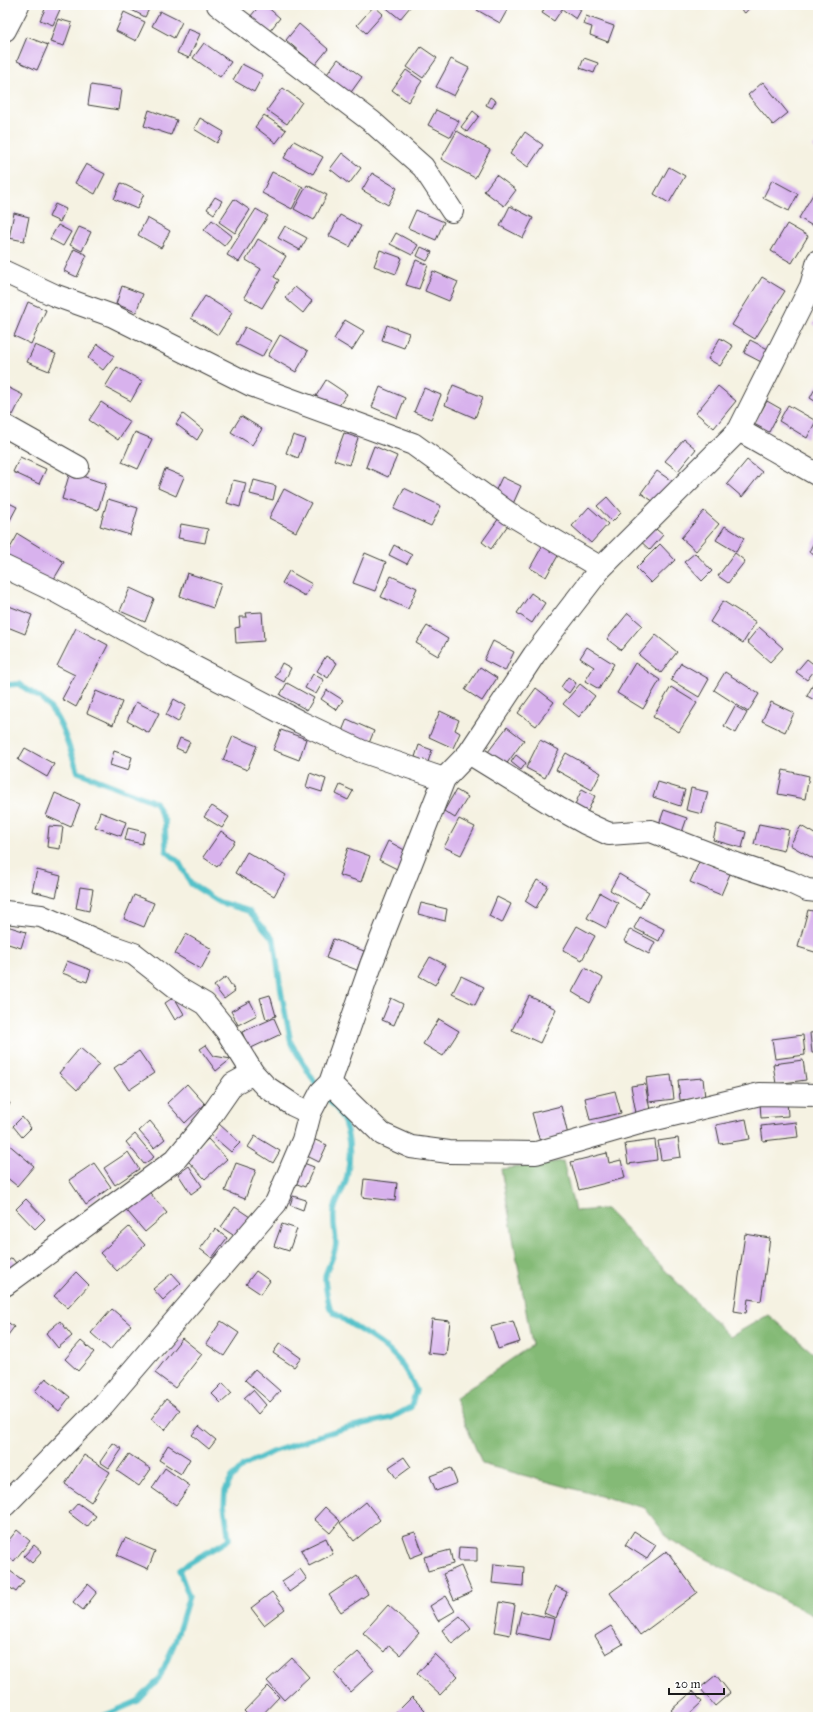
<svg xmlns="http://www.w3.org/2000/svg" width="823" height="1722" font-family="'IM FELL Great Primer',serif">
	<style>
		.forest { fill: #84ba76; stroke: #506b49 }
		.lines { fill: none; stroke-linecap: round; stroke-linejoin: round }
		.stream { stroke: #54c1c9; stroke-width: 5.5 }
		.building { fill: #d8b2ed }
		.minor-casing { stroke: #3d3c3a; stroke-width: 24 }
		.minor { stroke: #fff; stroke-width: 22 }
	</style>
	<rect width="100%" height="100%" fill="#fff"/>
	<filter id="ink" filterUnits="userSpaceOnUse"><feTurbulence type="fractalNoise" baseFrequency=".025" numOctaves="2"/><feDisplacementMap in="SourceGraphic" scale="8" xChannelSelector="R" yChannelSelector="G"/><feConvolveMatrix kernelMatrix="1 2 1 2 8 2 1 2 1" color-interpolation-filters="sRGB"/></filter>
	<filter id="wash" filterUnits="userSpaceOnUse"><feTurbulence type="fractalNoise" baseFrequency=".012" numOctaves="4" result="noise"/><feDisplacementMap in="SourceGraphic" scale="16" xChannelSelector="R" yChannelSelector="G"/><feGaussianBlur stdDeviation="0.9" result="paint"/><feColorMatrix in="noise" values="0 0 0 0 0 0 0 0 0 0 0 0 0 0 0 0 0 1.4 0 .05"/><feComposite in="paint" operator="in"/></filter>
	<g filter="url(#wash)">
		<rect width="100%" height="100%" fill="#f5f2e2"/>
		<path class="forest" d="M563,1161L575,1211L606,1209L730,1337L768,1315L818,1357V1618L670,1540L645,1508L482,1464L455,1398L532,1345L501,1169Z"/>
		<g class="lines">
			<path class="stream" d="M5,688L6,685L20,684C27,691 38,695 45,702C63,720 69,749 78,772L155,802L165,822L166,851L179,862L191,884L219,902L249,911L274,940L281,991L291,1043L318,1088
				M101,1717L138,1701L159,1679L175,1642L189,1596L179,1570C194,1558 212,1551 229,1539L224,1505L225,1491L231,1479L243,1466L272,1452L316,1437L345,1428L391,1418L411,1407L416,1390C411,1380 406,1370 399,1361C380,1338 351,1328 330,1309C328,1299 325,1288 325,1278C326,1268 335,1257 336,1244C336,1232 331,1218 335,1207C338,1197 345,1188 347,1176C353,1147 349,1116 325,1096"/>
		</g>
		<g id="blocks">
			<path class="building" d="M47,5H62L53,25L40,20Z
				M122,5H151L145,17Z
				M260,5H265L280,18L269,32L250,17Z
				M383,5H408L410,7L400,19Z
				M480,5H510L500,23L477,10Z
				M547,5H574L581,10L576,19L562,9L554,21L542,13Z
				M735,5H752L745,13Z
				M374,6L383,14L366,33L357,25Z
				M160,11L182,22L174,38L152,26Z
				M124,12L145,22L136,41L116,31Z
				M586,16L614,26L608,42L590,35L592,27L583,24Z
				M58,19L72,23L64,46L50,42Z
				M299,24L328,49L315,65L286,40Z
				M188,29L200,34L189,58L177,53Z
				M27,37L48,45L37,70L17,61Z
				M204,43L231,62L220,77L193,58Z
				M421,47L437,58L423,78L407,67Z
				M584,58L598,63L594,73L580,68Z
				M338,59L362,77L349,95L325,77Z
				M451,59L469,68L454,96L436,87Z
				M242,64L263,75L254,92L233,80Z
				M406,70L422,81L408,102L392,90Z
				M763,82L788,113L773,125L748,95Z
				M91,85L122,90L119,110L88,105Z
				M283,88L302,102L287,124L267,110Z
				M490,97L496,101L492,108L486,105Z
				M149,110L177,120L171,135L144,126Z
				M436,110L459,121L451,137L428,125Z
				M473,111L479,116L467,132L461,127Z
				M264,115L286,130L276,143L255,127Z
				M200,118L224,132L217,143L194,129Z
				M457,131L490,150L475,178L441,159Z
				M525,132L543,145L528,167L510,154Z
				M294,141L323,157L313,174L284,158Z
				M818,142V152L813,147Z
				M342,153L361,168L349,184L330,169Z
				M86,164L105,174L95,194L75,183Z
				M669,167L685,176L669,203L654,194Z
				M272,172L303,187L292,209L262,193Z
				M372,173L397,188L388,205L362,190Z
				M496,175L516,190L504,206L484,191Z
				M772,180L798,194L789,211L763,198Z
				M121,183L144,194L137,209L114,199Z
				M307,185L327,195L314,220L294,209Z
				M815,191L818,193V229L799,218Z
				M215,197L222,201L214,214L207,209Z
				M234,199L250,210L235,233L219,222Z
				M55,204L66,209L60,222L49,217Z
				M510,206L533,218L523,238L500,226Z
				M256,209L268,216L239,262L227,255Z
				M416,210L444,222L436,240L408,228Z
				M14,213L29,217L24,241L9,238Z
				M340,215L361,226L350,247L329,236Z
				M147,218L170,231L161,248L138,235Z
				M212,220L232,236L224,246L204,230Z
				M787,224L808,236L792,263L771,251Z
				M58,225L71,232L63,246L50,239Z
				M285,226L307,238L300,250L278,238Z
				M79,227L91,232L82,251L70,245Z
				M396,233L418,245L412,255L390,244Z
				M258,239L286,256L274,277L279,280L262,308L244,297L261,269L246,260Z
				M421,247L432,252L427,261L417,256Z
				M74,249L87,255L77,277L64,271Z
				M380,250L402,258L396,274L374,266Z
				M416,260L428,265L419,289L406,285Z
				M433,271L458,282L449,301L425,291Z
				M762,277L785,291L755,339L732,325Z
				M122,286L143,294L136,312L116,304Z
				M295,287L312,301L303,313L285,298Z
				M205,296L232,313L218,335L191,318Z
				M28,302L46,310L31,344L14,336Z
				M818,316V327L813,324Z
				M345,320L364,331L352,350L334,339Z
				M387,325L409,333L404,348L382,340Z
				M245,327L271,341L262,357L236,344Z
				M280,335L308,351L296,372L268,356Z
				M720,338L733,346L720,366L708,359Z
				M750,340L772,351L765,364L744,353Z
				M98,344L114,356L103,370L88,358Z
				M35,345L56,354L49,371L27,362Z
				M117,367L142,381L131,401L105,387Z
				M326,380L347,394L336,410L316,396Z
				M818,383V403L810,398Z
				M453,385L483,397L475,418L445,405Z
				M5,386L23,395L13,415L5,411Z
				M718,386L736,401L714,428L696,413Z
				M380,387L405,398L397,418L372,407Z
				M424,388L441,395L431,419L414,412Z
				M767,401L781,409L769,432L754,424Z
				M101,402L130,422L118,440L89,420Z
				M788,405L816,421L807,438L779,421Z
				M183,414L203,430L197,440L176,424Z
				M241,416L262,429L252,445L231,432Z
				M135,432L152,439L138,469L122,462Z
				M344,433L358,438L349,465L334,460Z
				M293,435L305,439L298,458L286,453Z
				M684,439L696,449L678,471L665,461Z
				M374,446L397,456L388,477L366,467Z
				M20,457L46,469L39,484L13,472Z
				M747,460L762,472L742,497L727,484Z
				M165,469L184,477L176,496L158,488Z
				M657,471L673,482L657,504L641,493Z
				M70,472L106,484L98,510L62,499Z
				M502,477L521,486L512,506L493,496Z
				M233,480L246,483L240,507L227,503Z
				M254,480L276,486L273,500L250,494Z
				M404,488L441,506L431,526L394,509Z
				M284,489L311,503L296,532L269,518Z
				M607,497L621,513L612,522L597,506Z
				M108,499L138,508L130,535L100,526Z
				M5,501L17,507L9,522L5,520Z
				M589,507L608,524L591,543L572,526Z
				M704,511L719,524L696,551L681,538Z
				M499,518L508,525L491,549L482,542Z
				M181,524L208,529L205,543L178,538Z
				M650,524L663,535L650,550L637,538Z
				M725,526L744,538L736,552L716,540Z
				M18,534L64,562L51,584L5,557Z
				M818,534V557L809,552Z
				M544,543L560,552L546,577L530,568Z
				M660,544L675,560L651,583L636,568Z
				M394,545L412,555L407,564L389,555Z
				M365,553L386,562L375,591L353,583Z
				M695,553L712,571L702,581L684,562Z
				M735,553L745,561L728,583L718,576Z
				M289,571L312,584L305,596L282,583Z
				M187,573L221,584L213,608L180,596Z
				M391,576L417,588L408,609L381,597Z
				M130,588L154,599L145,622L120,611Z
				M531,593L545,603L532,623L517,613Z
				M723,601L756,622L743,643L710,622Z
				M9,606L32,615L25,634L5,626V617Z
				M262,612L264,641L236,643L235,628L240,627L239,617H247L246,613Z
				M628,613L642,625L621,650L607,639Z
				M427,626L448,639L438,656L416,643Z
				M759,627L783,648L770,662L747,642Z
				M76,628L108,645L76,707L62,699L75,675L57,666Z
				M656,635L677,652L661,673L639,655Z
				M493,641L514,652L505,671L484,660Z
				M587,647L614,664L599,689L585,681L594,667L580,658Z
				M326,656L337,663L328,678L317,671Z
				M807,659L817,667L807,680L796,672Z
				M282,663L291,668L284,682L275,677Z
				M635,663L660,680L643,709L617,693Z
				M681,663L709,679L699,697L671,680Z
				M480,667L497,678L482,701L465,690Z
				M725,672L759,694L748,712L714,690Z
				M313,674L324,680L316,694L305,688Z
				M818,675V702L807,696Z
				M568,677L576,683L569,693L561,687Z
				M287,683L314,698L307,710L280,695Z
				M580,684L595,696L579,717L563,704Z
				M671,687L697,703L679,732L653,717Z
				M536,688L554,702L536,726L518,713Z
				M327,690L343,700L337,710L321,699Z
				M96,691L122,702L113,725L87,713Z
				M174,699L186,706L178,722L166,715Z
				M136,702L159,713L149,733L127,721Z
				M771,702L794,713L785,732L762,721Z
				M735,706L747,713L736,733L724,726Z
				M440,711L459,720L455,730L460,733L453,748L429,737Z
				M347,719L374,731L367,748L340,736Z
				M507,727L524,740L505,766L488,752Z
				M281,730L306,739L299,760L273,750Z
				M233,736L257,746L247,770L223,760Z
				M180,738L190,742L185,752L176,748Z
				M540,740L559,750L545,778L526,768Z
				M419,745L432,750L428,762L415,757Z
				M25,748L54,764L47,777L18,760Z
				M114,751L132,757L128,771L110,765Z
				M566,753L601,773L592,790L556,770Z
				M516,755L526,763L521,770L511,762Z
				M783,770L809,776L805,799L778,794Z
				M310,773L326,779L322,792L306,787Z
				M658,782L685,790L680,806L653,797Z
				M340,785L353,791L348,800L336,794Z
				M691,788L708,792L702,814L686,810Z
				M582,789L595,796L585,817L572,811Z
				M456,790L468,797L455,818L444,811Z
				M55,793L80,804L71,827L46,816Z
				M212,806L229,817L222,828L204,817Z
				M664,810L687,818L681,835L658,827Z
				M100,812L126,822L121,836L95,827Z
				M459,819L475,827L461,855L444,847Z
				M717,824L746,832L742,848L713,840Z
				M759,824L789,830L784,851L754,844Z
				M49,826L63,827L60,849L47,847Z
				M801,826L818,836V861L790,845Z
				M128,828L145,832L142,844L125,840Z
				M221,831L235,841L217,867L203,857Z
				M388,841L410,853L401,871L379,860Z
				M348,848L370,856L361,882L339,875Z
				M247,852L286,875L274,896L235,873Z
				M700,860L730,874L721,895L690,882Z
				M37,870L61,876L56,897L32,891Z
				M619,874L649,892L640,908L610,890Z
				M537,880L548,886L536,908L525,901Z
				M80,887L93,889L89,911L76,908Z
				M600,893L618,903L606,928L587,918Z
				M134,895L154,903L144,927L124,919Z
				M497,897L511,904L502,923L489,916Z
				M421,903L447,909L445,921L418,914Z
				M808,910L818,912V953L798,947Z
				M640,917L664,929L659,941L634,928Z
				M7,926L26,932L21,948L5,943Z
				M577,926L595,936L582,960L563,950Z
				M630,929L655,942L649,954L624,941Z
				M186,934L212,949L201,969L175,954Z
				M333,939L364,951L357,970L326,958Z
				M430,957L446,965L435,985L419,976Z
				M67,961L91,970L87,982L62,973Z
				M585,968L603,978L590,1003L572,992Z
				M461,976L484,987L475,1005L452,994Z
				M226,977L235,991L224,999L214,986Z
				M270,995L276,1016L266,1019L260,998Z
				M529,996L556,1009L540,1043L512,1030Z
				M174,997L184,1014L175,1020L165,1003Z
				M391,998L403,1004L394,1025L382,1020Z
				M250,1001L257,1015L238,1025L231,1011Z
				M274,1018L281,1034L249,1049L242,1032Z
				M439,1019L459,1031L443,1056L423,1044Z
				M818,1032V1053H812L810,1033Z
				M803,1035L805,1055L775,1059L772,1039Z
				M206,1045L214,1056L231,1059L216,1071L200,1049Z
				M80,1048L99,1064L77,1090L59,1073Z
				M139,1051L154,1073L129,1090L114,1068Z
				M803,1060L806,1080L776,1084L773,1064Z
				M671,1075L674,1099L649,1102L646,1078Z
				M703,1078L705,1098L680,1100L678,1080Z
				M187,1084L205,1104L185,1123L167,1103Z
				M645,1084L650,1110L636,1113L631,1086Z
				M615,1091L621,1113L590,1120L585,1098Z
				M787,1100L788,1116L761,1118L760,1102Z
				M5,1102L10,1103L5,1114Z
				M561,1106L568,1135L540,1142L532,1113Z
				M22,1117L31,1128L22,1137L13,1126Z
				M746,1119L750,1139L720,1144L716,1125Z
				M150,1121L165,1139L154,1148L139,1131Z
				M796,1122L798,1137L763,1141L761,1126Z
				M219,1124L240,1143L231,1152L210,1134Z
				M135,1134L154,1157L144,1164L126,1142Z
				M255,1136L280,1151L273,1163L248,1147Z
				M678,1138L681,1157L661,1160L658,1141Z
				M208,1139L227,1159L205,1179L187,1160Z
				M313,1139L327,1145L319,1162L305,1155Z
				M655,1140L657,1160L628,1164L625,1144Z
				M7,1143L34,1166L17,1186L5,1176V1146Z
				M128,1152L139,1169L115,1185L104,1168Z
				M607,1153L609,1163L621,1160L625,1178L579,1190L571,1162Z
				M301,1162L314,1167L305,1187L292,1182Z
				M94,1163L111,1187L86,1205L69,1180Z
				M236,1163L256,1170L245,1199L225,1191Z
				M189,1166L202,1186L191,1194L178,1174Z
				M364,1179L397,1183L395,1201L362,1197Z
				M145,1187L167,1213L145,1232L123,1206Z
				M293,1196L306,1200L303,1210L290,1205Z
				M26,1199L45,1219L35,1229L16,1209Z
				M235,1207L250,1217L236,1237L221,1227Z
				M282,1224L297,1229L289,1251L274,1246Z
				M129,1227L145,1245L117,1271L100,1253Z
				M215,1229L227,1238L212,1258L200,1249Z
				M745,1234L770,1238L761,1301L748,1299L746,1313L734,1311Z
				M12,1258L16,1263L7,1271L5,1268V1263Z
				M256,1271L270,1281L261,1294L246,1284Z
				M76,1272L89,1285L68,1308L54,1296Z
				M172,1273L181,1283L163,1300L153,1289Z
				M112,1309L131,1325L110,1350L91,1333Z
				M432,1319L450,1321L446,1355L428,1353Z
				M5,1320L14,1327L5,1339Z
				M60,1321L72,1336L58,1348L46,1333Z
				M221,1321L239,1333L224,1356L206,1344Z
				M513,1321L520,1342L498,1349L491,1327Z
				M182,1338L202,1354L175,1388L155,1373Z
				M81,1341L94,1352L78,1371L65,1359Z
				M280,1343L301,1358L294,1367L273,1353Z
				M255,1369L280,1391L270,1402L245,1380Z
				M46,1378L70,1397L59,1411L35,1391Z
				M223,1383L232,1393L221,1403L212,1394Z
				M253,1390L266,1405L258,1414L244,1398Z
				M166,1399L180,1410L165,1430L151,1419Z
				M199,1426L216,1440L209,1449L192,1435Z
				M113,1443L122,1449L109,1468L100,1462Z
				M168,1445L190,1459L181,1474L159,1460Z
				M129,1454L151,1469L139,1486L117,1471Z
				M84,1455L110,1472L91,1502L65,1484Z
				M404,1457L411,1467L396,1478L389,1467Z
				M165,1468L190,1486L176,1505L152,1488Z
				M451,1468L457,1483L436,1491L430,1476Z
				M366,1502L380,1520L354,1541L340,1523Z
				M78,1503L96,1516L87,1527L69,1513Z
				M325,1507L340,1521L330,1533L314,1519Z
				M17,1530L30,1541L14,1561L5,1554V1545Z
				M634,1531L656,1545L647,1559L625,1545Z
				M415,1532L423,1553L410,1558L402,1536Z
				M125,1538L155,1551L148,1569L117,1555Z
				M326,1538L333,1554L309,1566L301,1550Z
				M34,1545L42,1552L32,1563L24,1556Z
				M459,1547L477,1548V1561H458Z
				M450,1550L453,1564L428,1571L424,1557Z
				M667,1551L697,1593L640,1635L610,1593Z
				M494,1564L524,1567L523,1586L492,1583Z
				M461,1566L472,1592L454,1600L443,1574Z
				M300,1569L307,1579L289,1592L282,1581Z
				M10,1571L24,1581L16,1592L5,1584V1578Z
				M357,1576L368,1594L341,1612L329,1595Z
				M88,1584L97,1592L83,1610L73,1602Z
				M555,1586L567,1592L556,1618L544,1613Z
				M272,1592L285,1609L264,1625L251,1608Z
				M446,1596L455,1611L438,1621L430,1606Z
				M500,1602L515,1605L510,1635L495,1632Z
				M388,1605L419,1633L400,1655L389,1645L384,1652L363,1633Z
				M521,1611L555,1619L550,1640L516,1633Z
				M460,1616L471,1629L452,1644L442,1630Z
				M611,1626L623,1644L606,1654L595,1636Z
				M358,1652L374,1670L350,1692L334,1673Z
				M435,1654L458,1676L440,1695L417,1674Z
				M292,1658L309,1677L284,1700L267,1681Z
				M716,1675L730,1693L715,1706L700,1688Z
				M268,1686L279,1697L260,1717H250L244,1711Z
				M693,1691L702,1702L686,1717H677L671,1710Z
				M412,1697L425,1710L417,1717H392Z"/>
		</g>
	</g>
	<g filter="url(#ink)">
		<use href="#blocks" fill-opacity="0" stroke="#3d3c3a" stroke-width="1"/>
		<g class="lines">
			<defs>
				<path id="minor" d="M218,5L371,121L423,167L452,211
					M5,30L18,5
					M5,272L54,295L113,316L251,385L413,444L510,514L601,568
					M5,426L78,467
					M739,430L818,475
					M5,567L59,593L173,656L300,722L361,751L444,779
					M469,753L558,808L585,823L609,834L651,831L736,864L790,882L807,890L818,891
					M5,912L41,916L102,943L134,954L176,987L205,1004L226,1030L253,1073L265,1086L293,1105L310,1113
					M330,1083L382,1134L411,1147L449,1152L536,1153L643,1122L760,1094L818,1095
					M5,1285L175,1160L208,1120L233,1084L253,1073
					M5,1505L103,1405L276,1203L303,1140L310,1113L321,1092L330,1083L371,965L444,779L469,753L534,655L601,568L739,430L811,286L818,261"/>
			</defs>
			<use href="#minor" class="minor-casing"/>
			<use href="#minor" class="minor"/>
		</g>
	</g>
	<rect width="823" height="1722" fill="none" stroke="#fff" stroke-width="20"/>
	<path d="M669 1688v6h55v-6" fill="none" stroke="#1c1c1c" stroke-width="2"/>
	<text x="675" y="1688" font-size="12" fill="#1c1c1c" stroke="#ffffff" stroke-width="3" paint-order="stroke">20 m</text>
</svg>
